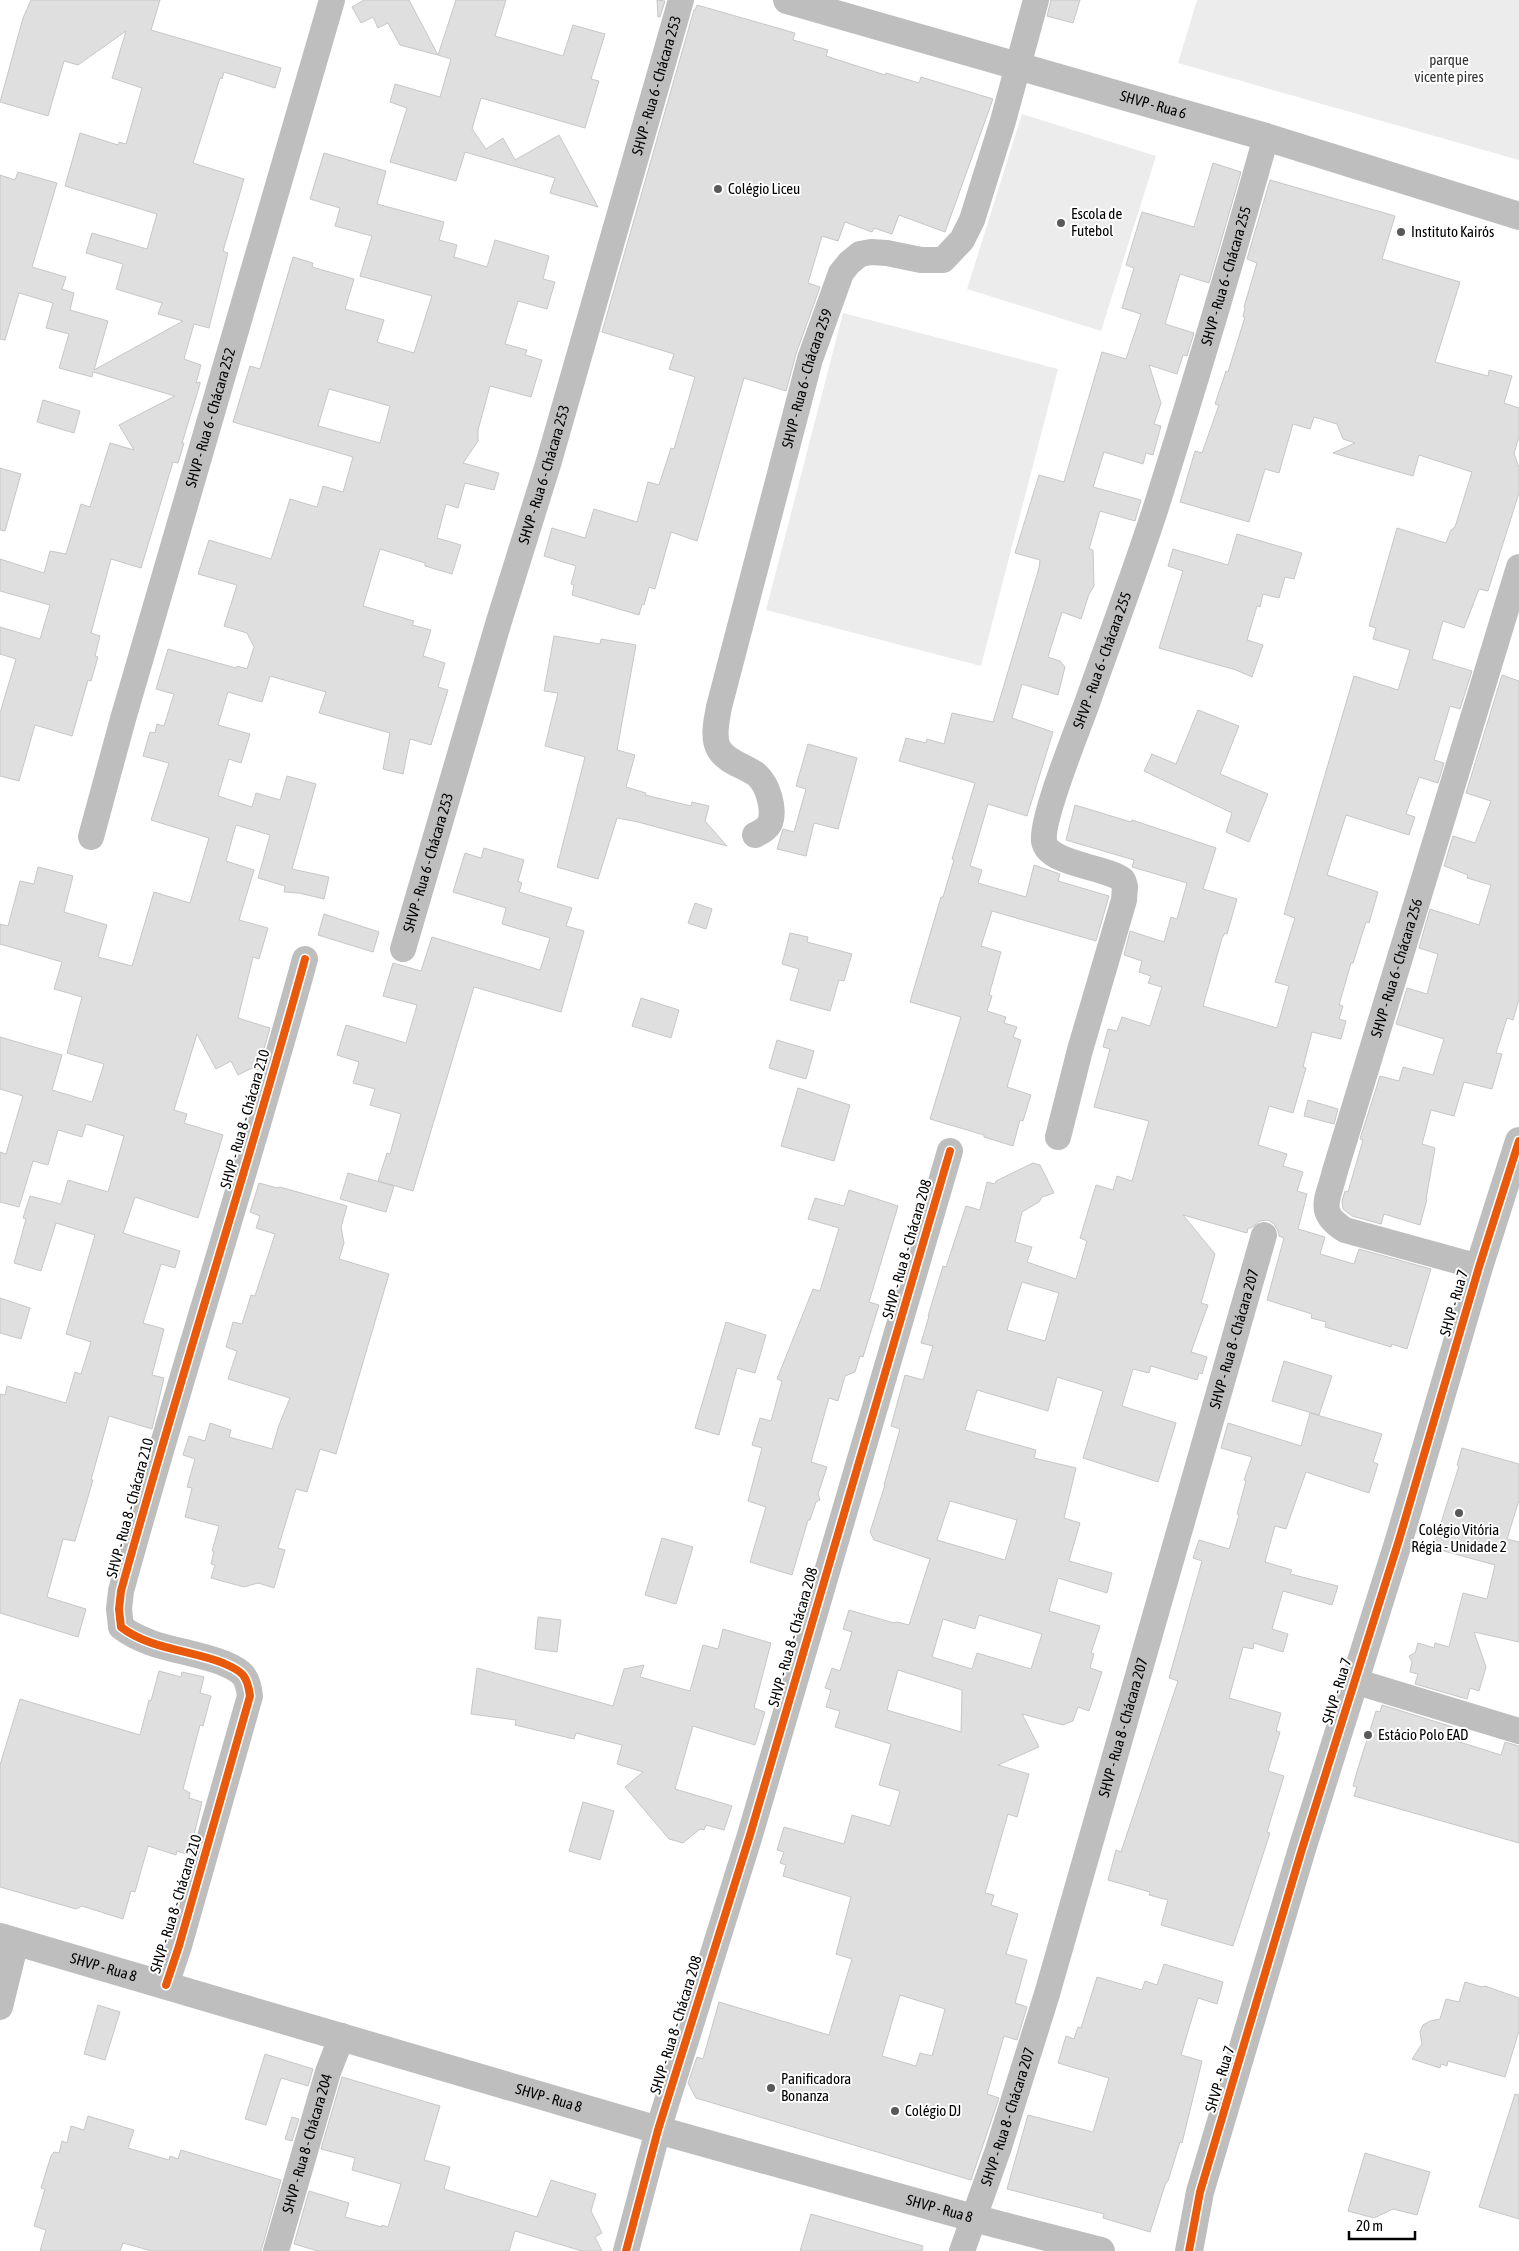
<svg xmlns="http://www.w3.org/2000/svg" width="1519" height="2251" font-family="'Asap Condensed',sans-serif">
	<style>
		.green { fill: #ececec }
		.building { fill: #dfdfdf; stroke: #c7c7c7; fill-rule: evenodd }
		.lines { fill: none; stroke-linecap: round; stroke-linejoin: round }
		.minor { stroke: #bebebe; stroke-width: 26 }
		.tertiary { stroke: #bebebe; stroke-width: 28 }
		.cycleway-casing { stroke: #fff; stroke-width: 11 }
		.cycleway { stroke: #e8590c; stroke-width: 8 }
		.poi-dot { fill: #595959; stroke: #fff; stroke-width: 2 }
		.labels { text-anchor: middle; stroke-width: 4; stroke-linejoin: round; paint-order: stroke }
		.park-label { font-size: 15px; fill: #333; stroke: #fff }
		.street-label { font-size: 15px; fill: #000; stroke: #fff }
		.poi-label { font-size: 15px; fill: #000; stroke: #fff; text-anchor: start }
	</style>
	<rect width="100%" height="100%" fill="#fff"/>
	<path class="green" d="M1197,0H1519V160L1178,63Z
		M1022,114L1156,156L1101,331L967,289Z
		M843,313L1058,369L981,666L766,610Z"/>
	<path class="building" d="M31,0H160L151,30L281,68L275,88L224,72L222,79L220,78L193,163L244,179L223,251L228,253L209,328L194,324L184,359L201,365L196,383L200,382V384L182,443H184L178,463L173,462L141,568L111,559L91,633L100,636L95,656L98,657L91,681L88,680L72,736L35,725L19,781L0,776V713L16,659L0,654V627L40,639L50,605L0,591V559L44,573L50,551L66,554L81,504L90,507L110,443L134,450L119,425L175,396L93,372L92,377L59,368L69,334L46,328L53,303L19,293L5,340L0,339V175L15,180L18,172L57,183L32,267L66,277L62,289L74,293L70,310L108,321L94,370L183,321L158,314L162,303L116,289L123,264L86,253L92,233L147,249L157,214L65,186L80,133L118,145L119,142L126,144L142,88L112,78L126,31L78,65L64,61L48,116L0,102L23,18Z
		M364,0H409L438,55L400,45L388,23L378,28L373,17L361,23L352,7Z
		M456,0H506L495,36L563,56L573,25L605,34L591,79L599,81L585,128L481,98L472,129L486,149L503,138L515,160L559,135L598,207L550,193L555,178L465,152L456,181L390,162L407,108L390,102L395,84L440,97L451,59L438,55Z
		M657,0L665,1L660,17H658Z
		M1051,0H1080L1073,23L1047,16Z
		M697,5L795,33L793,40L828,50L826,56L885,75L886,73L919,83L921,77L993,99L945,232L899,215L892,234L874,228L872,232L845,222L838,241L822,236L808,283L820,287L796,354L786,391L744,378L697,541L671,532L655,589L649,587L644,605L642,604L639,615L572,595L574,585L571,584L576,566L544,556L552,528L585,538L594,509L637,522L648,482L659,485L671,448L674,449L695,377L669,369L674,354L602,332L694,10H695Z
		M324,153L386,171L377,204L444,222L439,240L457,245L454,257L487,267L495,240L549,256L543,279L555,282L547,309L518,301L505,344L527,350L525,355L542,360L531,397L490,386L478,430V441L463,463L499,473L494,490L465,483L458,508L446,504L437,538L461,545L452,574L425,566V563L380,549L363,606L414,621L412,625L431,630L423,656L445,663L438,687L448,690L431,745L410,739L403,774L383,769L390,733L319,713L326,692L270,676L262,702L228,692L218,725L250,734L241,763L229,759L218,796L252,807L256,793L280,800L287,776L316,784L292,869L329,877L324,899L299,893L284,892L285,886L258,878L270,835L236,825L226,861L254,870L239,920L268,928L259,959L253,957L238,1018L270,1028L258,1070L252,1068L238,1075L231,1061L216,1069L197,1034L174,1110L187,1114L184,1123L223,1135L198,1218L135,1197L123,1233L180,1251L175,1268L161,1264L143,1323L164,1329L152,1375L164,1378L152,1429L109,1416L91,1480H93L75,1541L63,1539L47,1597L86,1609L78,1637L0,1613V1394L5,1395L7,1386L66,1403L75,1372L81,1374L91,1342L66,1334L95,1235L56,1223L41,1271L14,1263L26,1219L23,1218L30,1196L61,1204L68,1180L108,1192L124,1136L86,1124L82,1137L58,1130L48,1165L33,1161L19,1207L0,1202V1152L6,1154L23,1096L0,1089V1037L62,1055L52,1090L92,1102L104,1064L67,1053L82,997L54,989L62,962L0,944V924L8,926L20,881L34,884L38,867L73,876L64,912L107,925L98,957L132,966L154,892L190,903L209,838L151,820L169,763L143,756L150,732L155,733L157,724L164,726L174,694L156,689L168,649L236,668L237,666L247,669L254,647L247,633L224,626L237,585L198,574L209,540L271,559L290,499L317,507L323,486L343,492L353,457L233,422L250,366L260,369L293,257L313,263L312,267L354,279L345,309L384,320L377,342L414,353L432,296L360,276L372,236L335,226L340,208L310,199ZM329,389L390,406L380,443L318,426Z
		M1213,163L1241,172L1209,283L1180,274L1165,324L1194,333L1187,356L1183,355L1177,374L1149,365L1161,403L1154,424L1161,426L1153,455L1146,453L1143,464L1104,452L1093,487L1141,500L1135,521L1100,511L1089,549L1093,550L1094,586L1089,594L1081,619L1062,612L1048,657L1060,661L1065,667L1058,695L1022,684L1012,718L1053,732L1027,816L988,804L970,866L982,870L978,883L1026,897L1034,865L1060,874L1058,881L1109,896L1096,941L992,911L981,946L1001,952L989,995L992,996L987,1011L1006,1017L1004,1023L1017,1027L1013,1037L1021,1040L1007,1087L1031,1095L1023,1121L1020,1120L1013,1146L984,1137V1135L930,1119L961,1017L910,1002L941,897H943L954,860L952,859L975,783L899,761L906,738L926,743L927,739L944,744L952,713L993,722L1039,568L1040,560L1015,553L1039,475L1064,482L1102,352L1126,359L1141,314L1122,308L1134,268L1126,265L1142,212L1194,227Z
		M1270,180L1395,216L1382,259L1460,282L1435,362L1488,376L1489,370L1512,376L1504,403L1519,408V437L1514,453L1519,468V493L1488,591L1479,589L1464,628L1443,621L1432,659L1472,671L1460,709L1450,706L1434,760L1444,763L1438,783L1419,777L1406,814L1415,817L1409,835L1346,815L1327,875L1378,892L1369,923L1366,922L1353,963H1351L1339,1005L1343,1006L1339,1019L1346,1021L1341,1039L1312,1032L1303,1067L1306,1068L1293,1113L1269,1106L1258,1145L1287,1154L1283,1166L1303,1172L1297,1191L1307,1194L1298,1229L1325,1237L1320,1254L1354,1264L1359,1249L1431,1269L1407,1349L1392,1344L1391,1347L1325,1327L1326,1322L1311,1318L1312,1314L1267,1300L1284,1238L1279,1236L1278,1231L1274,1224L1268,1220L1260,1221L1251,1228H1248L1247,1233L1183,1215L1215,1254L1201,1303L1208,1305L1191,1352L1207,1357L1202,1374L1199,1373L1197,1380L1151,1366L1149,1373L1133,1369L1122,1406L1176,1423L1158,1482L1083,1458L1103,1391L1057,1377L1048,1411L977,1390L965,1430L1036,1450L1034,1458L1076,1468L1064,1518L1080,1523L1069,1561L1112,1573L1107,1593L1058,1578L1049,1611L1100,1626L1091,1653L1094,1654L1090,1668L1102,1672L1089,1711L1078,1707L1073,1721L1063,1725L1022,1714L1039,1747L998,1765L1029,1774L1017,1817L1008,1814L985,1893L994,1895L991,1905L1018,1914L1006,1954L1027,1960L1015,2003L1027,2007L1017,2040L1004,2036L987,2094L999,2098L971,2180L696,2098L688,2083L697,2057L703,2059L719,2002L829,2035L852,1959L836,1954L851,1897L783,1876L786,1865L780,1863L784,1852L777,1850L784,1827L844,1844L852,1815L890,1826L900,1791L879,1785L891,1744L835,1727L840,1711L826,1707L831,1690L825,1688L832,1668L840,1671L852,1632L843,1629L849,1610L894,1623L897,1622L909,1625L930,1559L874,1540L870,1532L885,1485H884L900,1429L891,1426L905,1375L923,1380L933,1346L921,1343L929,1316H928L943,1266L946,1267L966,1206L980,1210L987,1182L995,1184L996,1181L1033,1163L1040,1165L1054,1193L1042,1197L1039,1202L1022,1212L1015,1242L1032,1247L1027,1262L1076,1279L1087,1241L1080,1238L1096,1185L1113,1190L1117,1176L1132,1181L1149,1121L1094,1107L1110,1049L1103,1047L1108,1029L1117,1031L1122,1017L1150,1026L1162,987L1148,983L1151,976L1139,972L1142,961L1124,955L1130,931L1164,942L1171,917L1177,919L1187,883L1132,867L1134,860L1066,840L1075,805L1131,822L1132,820L1216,848L1203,889L1237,899L1227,934L1225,933L1222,938L1203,1006L1277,1028L1289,986L1275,982L1295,918L1284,914L1354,676L1398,690L1410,650L1373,639L1376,628L1369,626L1397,528L1446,543L1451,530L1455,527L1472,472L1419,455L1413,476L1333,453L1355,443L1343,439L1337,424L1314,417L1310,429L1293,424L1279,473L1265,469L1249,522L1180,502L1195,451L1202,453L1219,405L1215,404L1226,371L1228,372L1245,317H1243L1245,308L1244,307L1257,263L1247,259ZM1022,1282L1059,1293L1045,1341L1007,1330ZM950,1501L1017,1520L1005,1560L937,1540ZM979,1615L1042,1634L1031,1669L977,1653L972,1669L932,1657L943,1619L975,1629ZM898,1670L962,1690L961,1732L887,1710ZM900,1995L945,2009L932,2056L920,2053L916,2066L882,2056Z
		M43,400L80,411L74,433L37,422Z
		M0,468L21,474L5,531L0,530Z
		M1237,534L1302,553L1294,579L1285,577L1279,598L1263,594L1260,607L1257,606L1247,640L1263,645L1252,677L1236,670L1159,648L1183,571L1168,566L1173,549L1228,565Z
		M554,636L600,644L601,639L636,645L617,750L635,755L626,787L646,793L645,795L691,806L692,802L709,806L705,821L727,846L638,822L617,818L598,879L557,867L585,757L545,746L558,693L544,691Z
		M1502,675L1519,681V1000L1513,1020L1507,1018L1496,1053L1502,1054L1492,1089L1464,1082L1454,1116L1431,1110L1422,1144L1435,1148L1426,1199H1427L1420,1225L1384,1214L1381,1224L1352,1216L1343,1209L1342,1201L1345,1191L1348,1192L1363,1140L1360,1139L1380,1076L1399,1081L1403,1067L1433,1075L1444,1039L1396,1024L1407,988L1427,994L1438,954L1419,948L1430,909L1479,925L1491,885L1467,878L1468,875L1444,866L1453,836L1475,843L1491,801L1466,793Z
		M1198,710L1239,726L1220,774L1268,794L1249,842L1226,832L1232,813L1144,771L1152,754L1176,764Z
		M808,744L857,758L838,829L814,823L806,856L777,849L783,829L794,832L806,789L796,786Z
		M484,848L524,860L518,881L522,883L519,892L572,908L566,926L584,931L561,1012L474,987L413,1191L378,1181L387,1153L390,1154L401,1114L370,1105L375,1089L353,1083L359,1062L337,1055L346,1025L406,1043L417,1005L383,996L393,963L421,971L432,937L540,970L550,938L502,924L506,908L453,892L465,853L481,858Z
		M695,903L712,909L706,929L688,923Z
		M324,914L379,932L373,952L318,935Z
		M790,933L808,937L807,942L852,954L844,981L839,980L830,1011L790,1000L799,969L782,964Z
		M641,998L679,1010L671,1038L632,1026Z
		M777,1040L814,1051L806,1079L769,1068Z
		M798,1088L850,1105L834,1161L781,1146Z
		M1308,1100L1338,1109L1334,1124L1304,1116Z
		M348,1173L394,1186L386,1212L340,1199Z
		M259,1183L277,1188L280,1187L347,1206L341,1227L344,1243L339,1259L389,1274L336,1454L320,1449L307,1492L296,1489L278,1548L285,1550L274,1588L258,1583L244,1587L211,1578L215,1565L211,1564L214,1551H212L219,1526L185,1517L192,1488L187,1487L195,1459L183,1455L189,1436L205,1441L210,1423L231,1430L229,1437L272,1449L279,1425L290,1398L228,1379L237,1351L226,1347L233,1322L242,1324L251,1295L255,1296L275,1234L256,1228L260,1216L250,1212Z
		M849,1190L898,1206L869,1302L879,1305L863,1357L860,1356L855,1372L845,1376L838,1401L829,1398L811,1462L827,1467L818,1494L820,1500L816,1502L810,1520H808L792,1575L750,1562L766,1507L748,1501L762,1448L752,1445L760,1418L771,1421L782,1381L777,1379L813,1289L820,1291L839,1228L808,1219L815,1198L844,1206Z
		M0,1298L30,1308L21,1339L0,1333Z
		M726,1322L766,1335L755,1373L737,1368L719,1435L695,1428Z
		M1284,1361L1332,1376L1319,1415L1272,1401Z
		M1310,1413L1382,1434L1373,1462L1378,1464L1369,1493L1306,1472L1286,1529L1275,1526L1265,1562L1292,1570L1290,1574L1338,1586L1332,1605L1283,1591L1272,1629L1288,1634L1283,1652L1254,1643L1253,1649L1243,1647L1229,1698L1281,1713L1276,1731L1280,1732L1268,1771L1284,1776L1267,1832L1270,1833L1233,1946L1161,1925L1168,1900L1149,1895L1150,1892L1108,1880L1116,1850L1121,1852L1178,1681L1169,1678L1202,1561L1193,1558L1199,1540L1229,1549L1239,1515L1237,1514L1246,1481L1244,1480L1252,1457L1221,1448L1228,1423L1301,1446Z
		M1462,1448L1519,1464V1500L1507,1539L1519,1542V1642L1474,1632L1486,1667L1479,1691L1470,1688L1467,1699L1415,1684L1418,1674L1410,1672L1412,1662L1409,1656L1415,1653L1418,1643L1434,1648L1435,1643L1449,1647L1463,1593L1487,1599L1495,1565L1433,1548L1459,1466L1457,1465Z
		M662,1538L693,1547L676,1604L645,1595Z
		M538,1617L561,1620L557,1652L535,1649Z
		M723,1629L771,1643L754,1708L765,1712L756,1742L755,1745L693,1726L675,1789L732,1806L724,1830L706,1825L704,1830L700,1829L683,1843L669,1839L625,1787L643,1772L617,1764L622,1745L576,1733L574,1739L515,1725L516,1720L471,1714L477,1668L613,1706L624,1669L644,1665L640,1677L690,1691L703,1645L718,1649Z
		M159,1671L181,1677L182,1672L204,1677L200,1693L211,1696L203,1726L200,1725L183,1789L190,1793L189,1798L202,1802L189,1855L177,1851L176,1855L148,1846L135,1892L131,1891L123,1919L82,1906L76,1909L0,1887V1765L20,1699L140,1735L149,1700L151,1701Z
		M1382,1705L1453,1727L1450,1739L1501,1755L1505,1742L1519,1746V1843L1354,1796L1357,1787L1353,1786L1358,1768L1376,1711L1380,1712Z
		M583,1802L614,1811L600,1860L569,1851Z
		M1164,1964L1223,1982L1217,2004L1198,1998L1181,2055L1202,2061L1182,2143L1180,2142L1168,2181L1166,2182L1150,2232L1103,2218L1104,2214L1007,2189L1028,2115L1093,2132L1109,2078L1058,2063L1066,2036L1074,2039L1078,2027L1081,2028L1097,1977L1142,1990L1145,1981L1157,1985Z
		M1465,1982L1482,1987L1485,1986L1519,1998V2031L1505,2077L1448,2061L1447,2066L1441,2064L1440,2068L1412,2059L1422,2044L1420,2032L1423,2025L1430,2021L1440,2019L1446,1999L1459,2002Z
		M98,2005L120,2012L105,2060L84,2054Z
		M265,2054L313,2069L308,2086L281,2078L266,2125L245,2119Z
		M342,2077L440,2106L424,2160L450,2167L444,2189L537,2217L551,2180L596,2194L591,2211L602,2233L595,2237L602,2251H582L515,2231L509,2251H318L294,2244L309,2191L349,2203L345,2217L382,2227V2225L388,2227L401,2184L352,2170L355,2158L321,2149Z
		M1515,2094L1519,2095V2219L1479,2207Z
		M88,2116L134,2130L128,2148L169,2160L170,2156L178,2159L181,2150L281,2180L261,2251H152L123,2243L120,2251H40L46,2230L34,2226L45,2189L41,2188L51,2156L54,2152L59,2153L62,2141L67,2143L71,2126L84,2130Z
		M292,2117L299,2119L292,2141L285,2139Z
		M1365,2153L1430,2172L1417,2215L1393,2209L1374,2218L1348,2211Z
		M811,2214L923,2246L922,2251H800Z"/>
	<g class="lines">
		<g class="minor">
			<path id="s1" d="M755,835C761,832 767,829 770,823C775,809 768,785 757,775C746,766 727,763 719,749C712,737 717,719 719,707L810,359L841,273L849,263L860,254L871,252L887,253L921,260H943L962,240L972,220L1003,121L1036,0"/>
			<path id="s2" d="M91,837L123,719L332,0"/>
			<path id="s3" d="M403,949L499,621L549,461L681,0"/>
			<path id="s4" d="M1058,1137L1080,1050L1124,900L1125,886L1123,880C1105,866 1048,865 1044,841C1041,819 1077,731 1086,706C1110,638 1136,570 1158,501C1196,380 1232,259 1266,137"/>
			<path id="s5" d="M1479,1267L1345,1230C1316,1212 1328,1200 1335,1171L1519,567"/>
			<path d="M1354,1681L1519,1731"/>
			<path d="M166,1985L179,1946L250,1696C249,1689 248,1681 243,1675C238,1669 230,1666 223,1663C190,1650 149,1649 121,1627L119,1609L121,1591C179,1380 247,1171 305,959"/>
			<path d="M0,2007L16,1942"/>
			<path id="s6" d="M276,2251L328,2072L342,2036"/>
			<path d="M626,2251L658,2130L750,1835L950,1151"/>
			<path id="s7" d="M962,2251L998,2150L1047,1994L1264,1235"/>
		</g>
		<g class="tertiary">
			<path id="s8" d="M787,0L1266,137L1519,216"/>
			<path id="s9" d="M0,1937L658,2130L973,2218L1101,2251"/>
			<path d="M1189,2251L1200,2192L1302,1849L1399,1540L1479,1267L1519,1141"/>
		</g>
		<defs>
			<path id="cycleway" d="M166,1985L179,1946L250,1696C249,1689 248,1681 243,1675C238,1669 230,1666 223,1663C190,1650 149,1649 121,1627L119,1609L121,1591C179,1380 247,1171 305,959
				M626,2251L658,2130L750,1835L950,1151
				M1189,2251L1200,2192L1302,1849L1399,1540L1479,1267L1519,1141"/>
		</defs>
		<use href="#cycleway" class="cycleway-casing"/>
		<use href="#cycleway" class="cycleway"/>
	</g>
	<g class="poi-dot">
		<circle cx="718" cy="189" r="5"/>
		<circle cx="1061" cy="223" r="5"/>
		<circle cx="1401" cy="232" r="5"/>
		<circle cx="1459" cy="1513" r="5"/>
		<circle cx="1368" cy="1735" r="5"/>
		<circle cx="771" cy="2088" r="5"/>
		<circle cx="895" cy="2111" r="5"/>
	</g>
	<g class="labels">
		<g class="park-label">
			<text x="1449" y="65">parque<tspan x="1449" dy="17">vicente pires</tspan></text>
		</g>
		<g class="street-label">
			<text dy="5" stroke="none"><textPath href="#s3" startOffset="900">SHVP - Rua 6 - Chácara 253</textPath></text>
			<text dy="5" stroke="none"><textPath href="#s8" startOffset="381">SHVP - Rua 6</textPath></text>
			<text dy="5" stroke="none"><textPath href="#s4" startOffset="952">SHVP - Rua 6 - Chácara 255</textPath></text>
			<text dy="5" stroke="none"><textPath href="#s1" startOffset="501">SHVP - Rua 6 - Chácara 259</textPath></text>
			<text dy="5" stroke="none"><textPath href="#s2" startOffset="436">SHVP - Rua 6 - Chácara 252</textPath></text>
			<text dy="5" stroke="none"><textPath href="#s3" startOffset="495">SHVP - Rua 6 - Chácara 253</textPath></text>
			<text dy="5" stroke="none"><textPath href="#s4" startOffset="548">SHVP - Rua 6 - Chácara 255</textPath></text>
			<text dy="5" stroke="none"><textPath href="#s3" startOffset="90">SHVP - Rua 6 - Chácara 253</textPath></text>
			<text dy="5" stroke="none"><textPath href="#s5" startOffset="419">SHVP - Rua 6 - Chácara 256</textPath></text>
			<text transform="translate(245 1119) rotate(-74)" y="5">SHVP - Rua 8 - Chácara 210</text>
			<text transform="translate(907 1249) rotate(-74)" y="5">SHVP - Rua 8 - Chácara 208</text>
			<text transform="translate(1454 1303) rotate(-74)" y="5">SHVP - Rua 7</text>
			<text dy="5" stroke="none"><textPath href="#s7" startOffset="952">SHVP - Rua 8 - Chácara 207</textPath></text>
			<text transform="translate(130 1508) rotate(-75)" y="5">SHVP - Rua 8 - Chácara 210</text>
			<text transform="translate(793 1637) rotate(-74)" y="5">SHVP - Rua 8 - Chácara 208</text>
			<text transform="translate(1337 1691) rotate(-73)" y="5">SHVP - Rua 7</text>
			<text dy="5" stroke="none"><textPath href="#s7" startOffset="548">SHVP - Rua 8 - Chácara 207</textPath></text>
			<text transform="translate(176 1904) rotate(-73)" y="5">SHVP - Rua 8 - Chácara 210</text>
			<text dy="5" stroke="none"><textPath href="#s9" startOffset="108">SHVP - Rua 8</textPath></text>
			<text transform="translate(676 2025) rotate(-73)" y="5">SHVP - Rua 8 - Chácara 208</text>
			<text transform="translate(1220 2079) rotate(-73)" y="5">SHVP - Rua 7</text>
			<text dy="5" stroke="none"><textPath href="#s9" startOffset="572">SHVP - Rua 8</textPath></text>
			<text dy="5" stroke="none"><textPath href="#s7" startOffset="142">SHVP - Rua 8 - Chácara 207</textPath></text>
			<text dy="5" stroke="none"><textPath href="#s6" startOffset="112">SHVP - Rua 8 - Chácara 204</textPath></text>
			<text dy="5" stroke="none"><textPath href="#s9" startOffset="978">SHVP - Rua 8</textPath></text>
		</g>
		<g class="poi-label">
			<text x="728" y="194">Colégio Liceu</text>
			<text x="1071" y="219">Escola de<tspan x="1071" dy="17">Futebol</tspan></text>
			<text x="1411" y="237">Instituto Kairós</text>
			<text x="1459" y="1535" text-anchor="middle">Colégio Vitória<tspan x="1459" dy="17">Régia - Unidade 2</tspan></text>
			<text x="1378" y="1740">Estácio Polo EAD</text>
			<text x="781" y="2084">Panificadora<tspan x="781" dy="17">Bonanza</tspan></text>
			<text x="905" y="2116">Colégio DJ</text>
		</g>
	</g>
	<path d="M1349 2231v8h66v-8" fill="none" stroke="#000000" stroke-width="2.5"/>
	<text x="1356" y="2231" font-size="15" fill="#000000" stroke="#ffffff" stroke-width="4" paint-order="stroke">20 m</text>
</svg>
